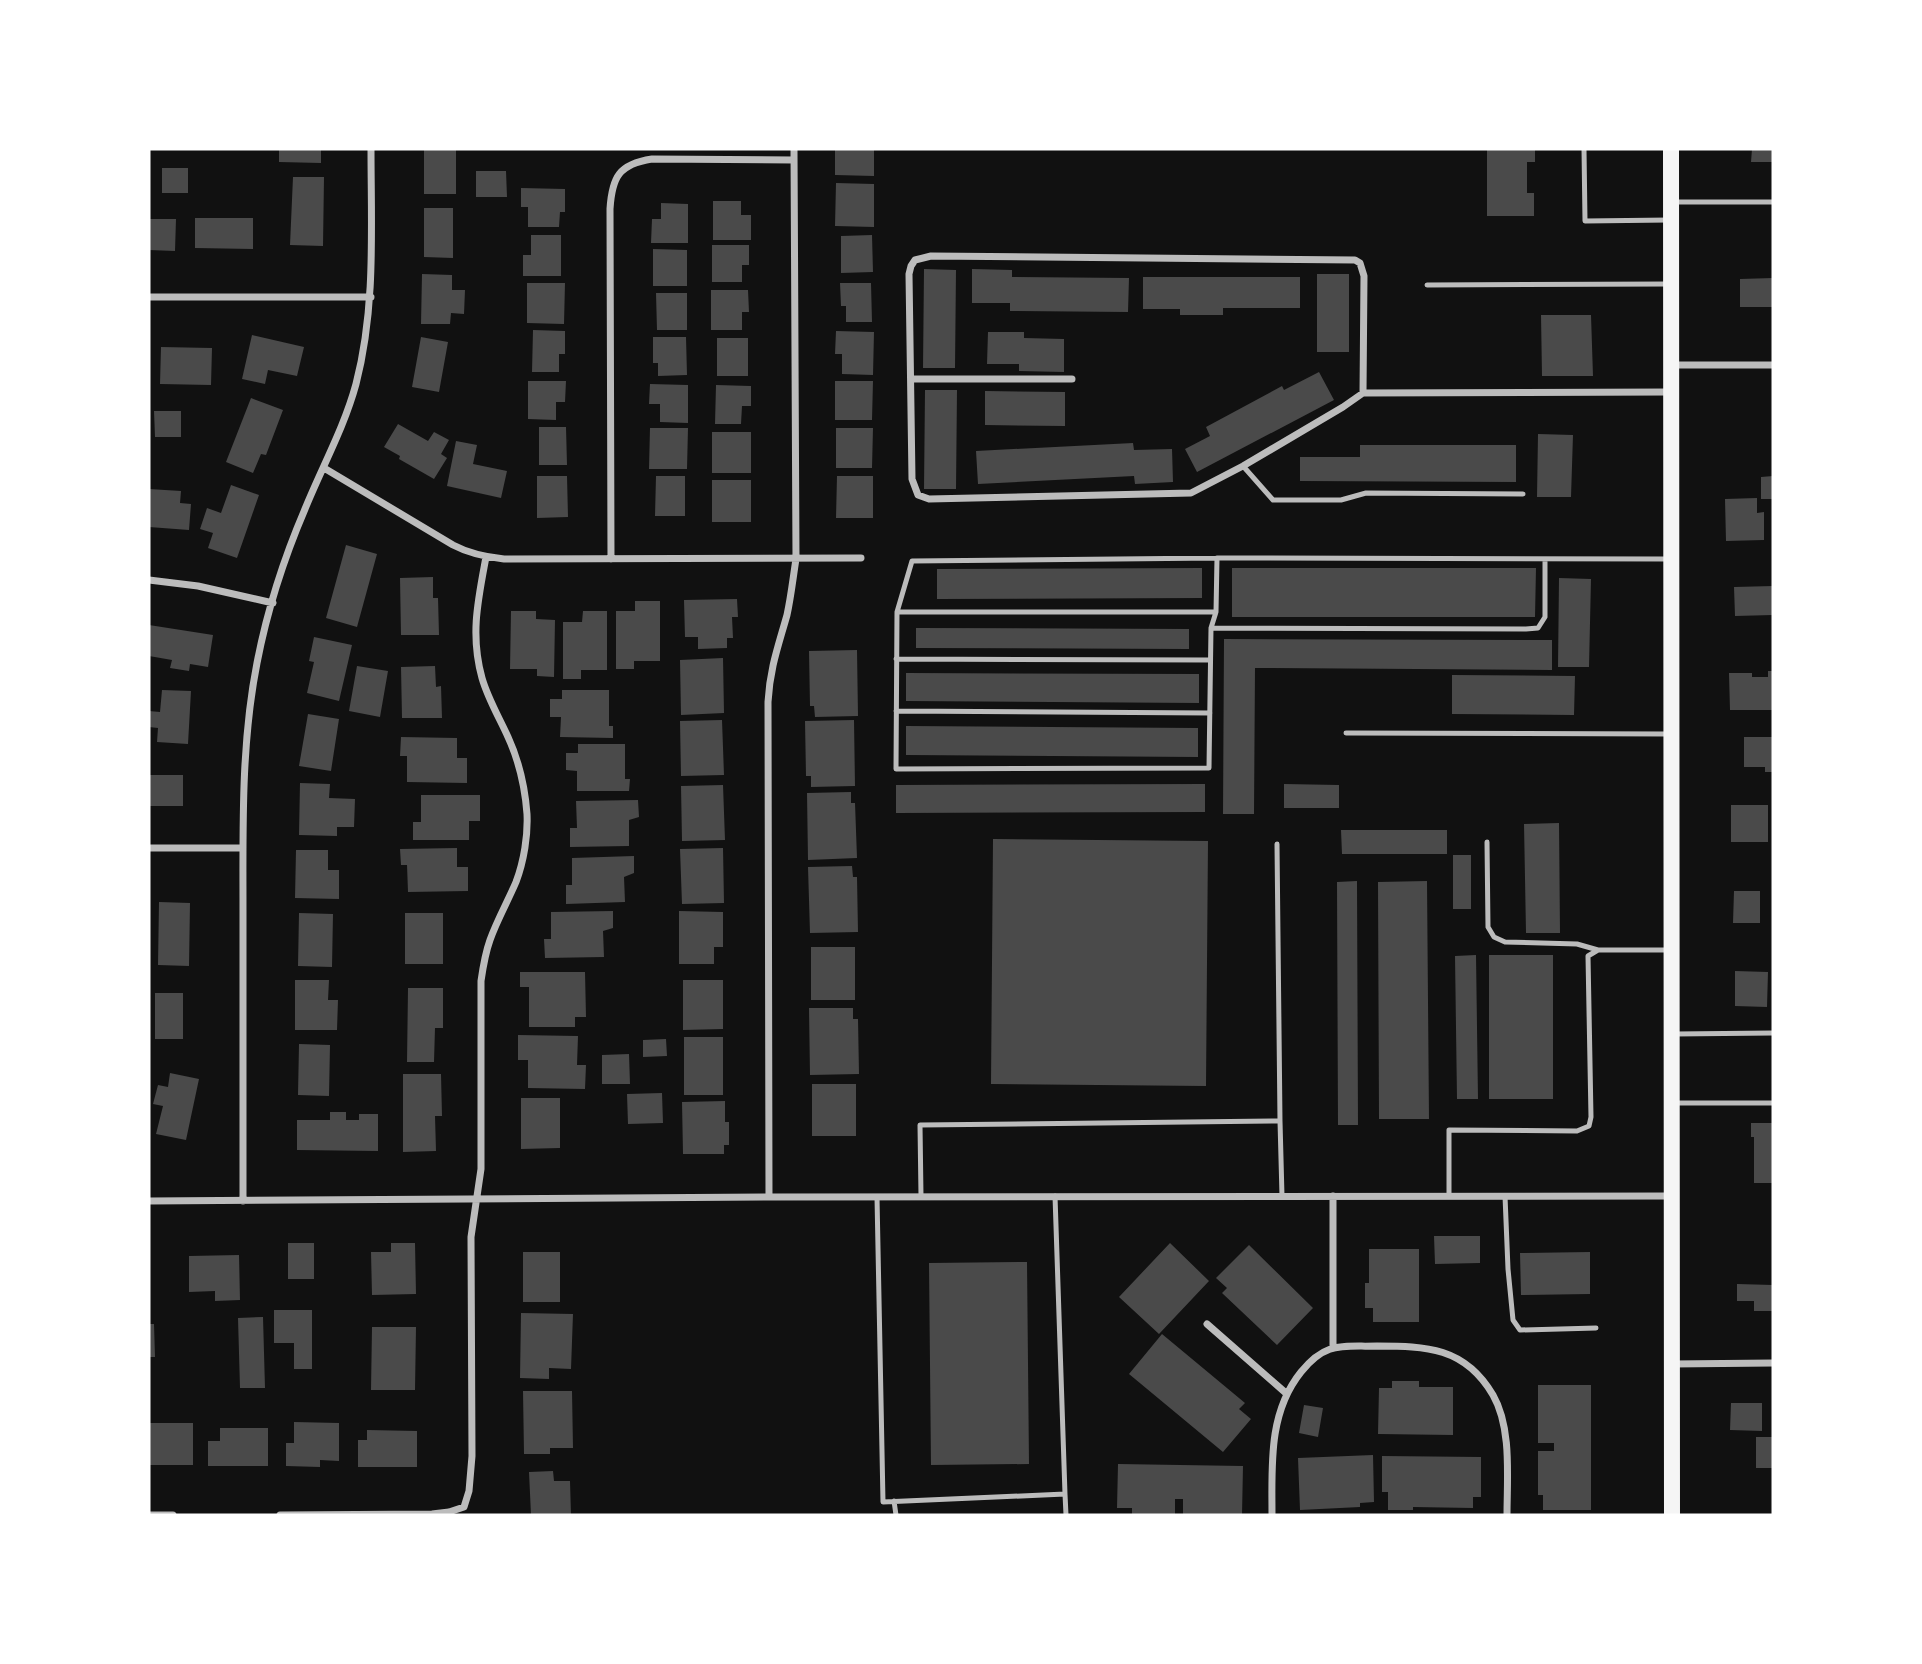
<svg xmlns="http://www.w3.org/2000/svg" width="1922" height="1664" font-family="'Archivo Narrow',sans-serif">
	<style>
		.building { fill: #4a4a4a }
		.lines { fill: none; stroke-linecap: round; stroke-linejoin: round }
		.service { stroke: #bcbcbc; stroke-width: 5 }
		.minor { stroke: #bcbcbc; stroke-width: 7 }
		.primary { stroke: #f5f5f5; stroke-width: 16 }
	</style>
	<rect width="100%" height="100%" fill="#111"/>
	<path class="building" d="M279,149H321V163L279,162Z
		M424,149H456V194H424Z
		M835,149H874V176L835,175Z
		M1487,149H1535V162H1527V193H1534V216H1487Z
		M1752,149H1773V162H1751Z
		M162,168H188V193H162Z
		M476,171H506L507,197H476Z
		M293,177H324L323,246L290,245Z
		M836,183L874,184V227L835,226Z
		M521,188L565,189V212H560L559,227H528V207H521Z
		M713,201H741V215H751V240H713Z
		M661,203L688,204V243H651L652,219H661Z
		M424,208H453V258L424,257Z
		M195,218H253V249L195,248Z
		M149,219H176L175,251L149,250Z
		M531,235H561V276H523V255H531Z
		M872,235L873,272L841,273V236Z
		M712,245H749V265H742V282H712Z
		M653,249L687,250V286H653Z
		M924,269L956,270L955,368H923Z
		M972,269L1012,270V277L1129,278L1128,312L1010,311V303H972Z
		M422,274L452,275V290H465L464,314L451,313L450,324H421Z
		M1317,274H1349V352H1317Z
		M1143,277H1300V308H1223V315H1180V309H1143Z
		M1773,278V307H1740V279Z
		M527,283H565L564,324L527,323Z
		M840,283H871L872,322H846V306H841Z
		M711,290H748L749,312H742V330H711Z
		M656,293H687V330H657Z
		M1541,315H1591L1593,376H1542Z
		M533,330L565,331V354H559V372H532Z
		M836,331L874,332L873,375L842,374V354H835Z
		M988,332H1024V338L1064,339V372L1019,371V364H987Z
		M252,335L304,347L297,376L268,370L265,384L242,379Z
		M421,337L448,342L439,392L412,387Z
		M653,337H686L687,375L658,376V363H653Z
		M717,338H748V376H717Z
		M161,347L212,348L211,385L160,384Z
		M1319,372L1334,400L1197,472L1185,449L1210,436L1206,427L1282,386L1284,390Z
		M528,381H566L565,402H556V420L528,419Z
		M835,381H873L872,420H835Z
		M650,384L688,385V423L660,422V404H649Z
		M716,385L751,386V406H742L741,424H715Z
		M925,390H957L956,489H924Z
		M985,391L1065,392V426L985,425Z
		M251,398L283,410L266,455L261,454L253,473L226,462Z
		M154,411H181V437H155Z
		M398,424L428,441L434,432L449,440L441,454L447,458L434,479L399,459L400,456L384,447Z
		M539,427H566L567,465H539Z
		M650,428H688L687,469H649Z
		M836,428H873L872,468H836Z
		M712,432H751V473H712Z
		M1538,434L1573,435L1571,497H1537Z
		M456,441L477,445L473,464L507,471L501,498L447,486Z
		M1133,443L1134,450L1172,449L1173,482L1135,484L1134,476L978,484L976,451Z
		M1360,445H1516V482L1300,481V457H1360Z
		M537,476H567L568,517L537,518Z
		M656,476H685V516H655Z
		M837,476H873V518H836Z
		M1773,476V499H1761V477Z
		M712,480H751V522H712Z
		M231,485L259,495L237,558L208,548L213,533L200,529L207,508L221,513Z
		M149,489L181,491L180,503L191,504L189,530L149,527Z
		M1757,498V513L1764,512V540L1726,541L1725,499Z
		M346,545L377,554L357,627L326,618Z
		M1202,568V598L937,599V569Z
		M1232,568H1536L1535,617H1232Z
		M433,577V598H438L439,635H401L400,578Z
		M1559,578L1591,579L1589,667H1558Z
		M1773,586V615L1735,616L1734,587Z
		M737,599L738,617H732L733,638H727V648L698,649V637H685L684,600Z
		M635,601H660V661H634V669H616V611H635Z
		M511,611H536V619L555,620L554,677L537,676V669H510Z
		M583,611H607V670H581V679H563V622H582Z
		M149,625L213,635L208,667L190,664L189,671L170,668L172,660L149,656Z
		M916,628L1189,629V649L916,648Z
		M314,637L352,645L339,701L307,693L314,662L309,661Z
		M1224,639L1552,640V670L1255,668L1254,814H1223Z
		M857,650L858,716L815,717L814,706H810L809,651Z
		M723,658L724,713L681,715L680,660Z
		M357,666L388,671L380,717L349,711Z
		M435,666L436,687L441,686L442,718H402L401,667Z
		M1768,671H1773V710H1730L1729,673H1752V677H1768Z
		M906,673L1199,674V703L906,701Z
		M1452,675L1575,676L1574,715L1452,714Z
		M162,690L191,691L188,744L157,742L158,728L149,727V711L160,712Z
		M562,690H609V726H613V738L560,737L561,717H550V699H562Z
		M308,714L339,719L331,771L299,766Z
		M722,720L724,775L681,776L680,721Z
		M854,720L855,786L811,787V776H806L805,721Z
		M906,726L1198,728V757L906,755Z
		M401,737L457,738V758H467V783L407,782V756H400Z
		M1744,737H1773V772H1765V767H1744Z
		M578,744H625V779H630L629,791H577V771L566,770V753H578Z
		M149,775H183V806H149Z
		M300,783L330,784L329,798L355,799L354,827H337V836L299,835Z
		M1205,784V812L896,813V785Z
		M1284,784L1339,785V808H1284Z
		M723,785L725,840L682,841L681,786Z
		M851,792V803H855L857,858L808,860L807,793Z
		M421,795H480V821H469V840H413V822H421Z
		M638,800L639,817L629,820V846L570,847V828H577L576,801Z
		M1731,805H1768V842H1731Z
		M1559,823L1560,933H1526L1524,824Z
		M1341,830H1447V854H1342Z
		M993,839L1208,841L1206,1086L991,1084Z
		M457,848V867H468V891L408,892L407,865H401L400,849Z
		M723,848L724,903L682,904L680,849Z
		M296,850H328V870H339V899L295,898Z
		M1453,855H1471V909H1453Z
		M634,856V873L624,877L625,902L566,904V885H572V858Z
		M852,866L853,877H857L858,932L810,933L808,867Z
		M1357,881L1358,1125H1338L1337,882Z
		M1427,881L1429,1119H1379L1378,882Z
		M1734,891H1760V923H1733Z
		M159,902L190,903L189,966L158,965Z
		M613,911V928L603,931L604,957L545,958L544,939H551V912Z
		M679,911L723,912V947H714V964H679Z
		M299,913L333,914L332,967L298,966Z
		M405,913H443V964H405Z
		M811,947H855V1000H811Z
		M1476,955L1478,1099H1457L1455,956Z
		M1489,955H1553V1099H1489Z
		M1735,971L1768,972L1767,1007L1735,1006Z
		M520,972H585L586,1017H575V1027H529V987H520Z
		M295,980H329L328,1000H338L337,1030H295Z
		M683,980H723V1029L683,1030Z
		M408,988H443V1028H435L434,1062H407Z
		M155,993H183V1039H155Z
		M809,1008H853V1019H858L859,1074L810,1075Z
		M518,1035L578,1036L577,1065H586L585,1089L528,1088V1060H518Z
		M684,1037H723V1095H684Z
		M666,1039L667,1056L643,1057V1040Z
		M299,1044L330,1045L329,1096L298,1095Z
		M629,1054L630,1084H602V1055Z
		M170,1073L199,1079L186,1140L156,1134L163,1106L153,1104L158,1085L168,1087Z
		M403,1074H441L442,1116H435L436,1151L403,1152Z
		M812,1084H856V1136H812Z
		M662,1093L663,1123L628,1124L627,1094Z
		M521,1098H560V1148L521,1149Z
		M725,1101V1122H729V1145H724V1154H683L682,1102Z
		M330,1112H346V1120H359V1114H378V1151L297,1150V1120H330Z
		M1751,1123H1773V1183H1754V1137H1751Z
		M1434,1236H1480V1263L1435,1264Z
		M288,1243H314V1279H288Z
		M391,1243H415L416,1294L372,1295L371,1252H391Z
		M1170,1243L1209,1281L1159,1334L1119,1297Z
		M1249,1245L1313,1308L1277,1345L1222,1293L1227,1288L1216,1278Z
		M1369,1249H1419V1322H1373V1308H1365V1283H1369Z
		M523,1252H560V1302H523Z
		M1590,1252V1294L1521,1295L1520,1253Z
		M239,1255L240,1300L215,1301V1291L189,1292V1256Z
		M1027,1262L1029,1464L931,1465L929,1263Z
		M1737,1284L1773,1285V1311H1754V1301H1737Z
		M274,1310H312V1369H294V1343H274Z
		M521,1313L573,1314L571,1369L549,1368V1379L520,1378Z
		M263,1317L265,1388H240L238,1318Z
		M149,1324H154L155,1357H149Z
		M372,1327H416L415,1390H371Z
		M1162,1334L1245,1403L1239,1409L1251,1419L1223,1452L1129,1374Z
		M1392,1381H1419V1387H1453V1435L1378,1434L1379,1388H1392Z
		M1538,1385H1591V1510H1543V1495H1538V1451H1554V1443H1538Z
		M523,1391H572L573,1448H550V1454H524Z
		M1731,1403H1762V1431L1730,1430Z
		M1304,1405L1323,1408L1318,1437L1299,1433Z
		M294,1422L339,1423V1461L320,1460V1467L286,1466V1443H294Z
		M149,1423H193V1465H149Z
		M220,1428H268V1466H208V1441H220Z
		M367,1430L417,1431V1467H358V1440H367Z
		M1756,1437H1773V1468H1756Z
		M1373,1455L1374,1502L1360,1503V1507L1300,1510L1298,1458Z
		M1382,1456L1481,1457V1497H1473V1508L1413,1507V1510H1388V1492H1382Z
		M1118,1464L1243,1466L1242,1515H1183V1499H1175V1515H1132V1508H1117Z
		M553,1471L554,1481H570L571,1515H531L529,1472Z"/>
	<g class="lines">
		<path class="service" d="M1584,149L1585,221L1669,220
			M1675,202H1773
			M1427,285L1669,284
			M1243,466L1273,500H1341L1366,493L1523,494
			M1217,558L1216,612L1211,628L1209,768L896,769L897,612L912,561L1217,558L1668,559
			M897,612H1216
			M1211,628L1526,629L1538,628L1545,617V559
			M896,659L1210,660
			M896,711L1210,713
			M1346,733L1668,734
			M1487,842L1488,927L1494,937L1505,942L1577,944L1598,950
			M1277,844L1280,1121
			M1675,1034L1773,1033
			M1675,1103H1773
			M921,1196L920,1125L1280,1121L1282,1196
			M1449,1196V1130L1577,1131L1589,1126L1591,1117L1588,956L1598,950H1668
			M1505,1196L1508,1269L1513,1320L1520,1330L1596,1328
			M877,1197L883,1502L1065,1494L1055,1196
			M1065,1494L1066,1515
			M894,1501L896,1515"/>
		<path class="minor" d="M149,297H371
			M1672,365H1773
			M912,379H1072
			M1363,393L1364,276L1360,263L1355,260L931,256L915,260L911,266L909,274L912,479L918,495L929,499L1191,493L1243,466L1343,407L1363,393L1670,392
			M324,468L453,545C470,554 486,557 504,559L861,558
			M611,559L610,209C612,177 619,164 652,159L794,160
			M149,580L198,586L273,603
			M149,848H243
			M1333,1196V1347
			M769,1197L768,702C770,668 778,647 787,615C791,597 793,578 796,559L794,149
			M149,1201L769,1197L1670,1196
			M243,1201C243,1104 243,1007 243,910C243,828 241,744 257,663C267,611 284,558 305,509C322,467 344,428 356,384C376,307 371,228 371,149
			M1207,1324L1287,1394
			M1672,1364L1773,1363
			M149,1515H173
			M280,1515L432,1514L449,1512L464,1507L469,1491L472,1456L471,1237L481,1169V981C483,967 485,954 490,940C497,920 508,901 516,882C524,861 528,835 527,814C525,787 519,761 508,737C499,717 488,699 482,678C470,635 478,600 486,557
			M1272,1515C1272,1466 1268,1413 1301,1372C1326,1341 1342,1347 1377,1346C1426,1346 1465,1347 1493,1395C1512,1428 1507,1478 1507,1515"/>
		<path class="primary" d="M1671,149L1672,1515"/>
	</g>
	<rect width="1922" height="1664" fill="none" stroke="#ffffff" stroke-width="301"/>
</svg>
